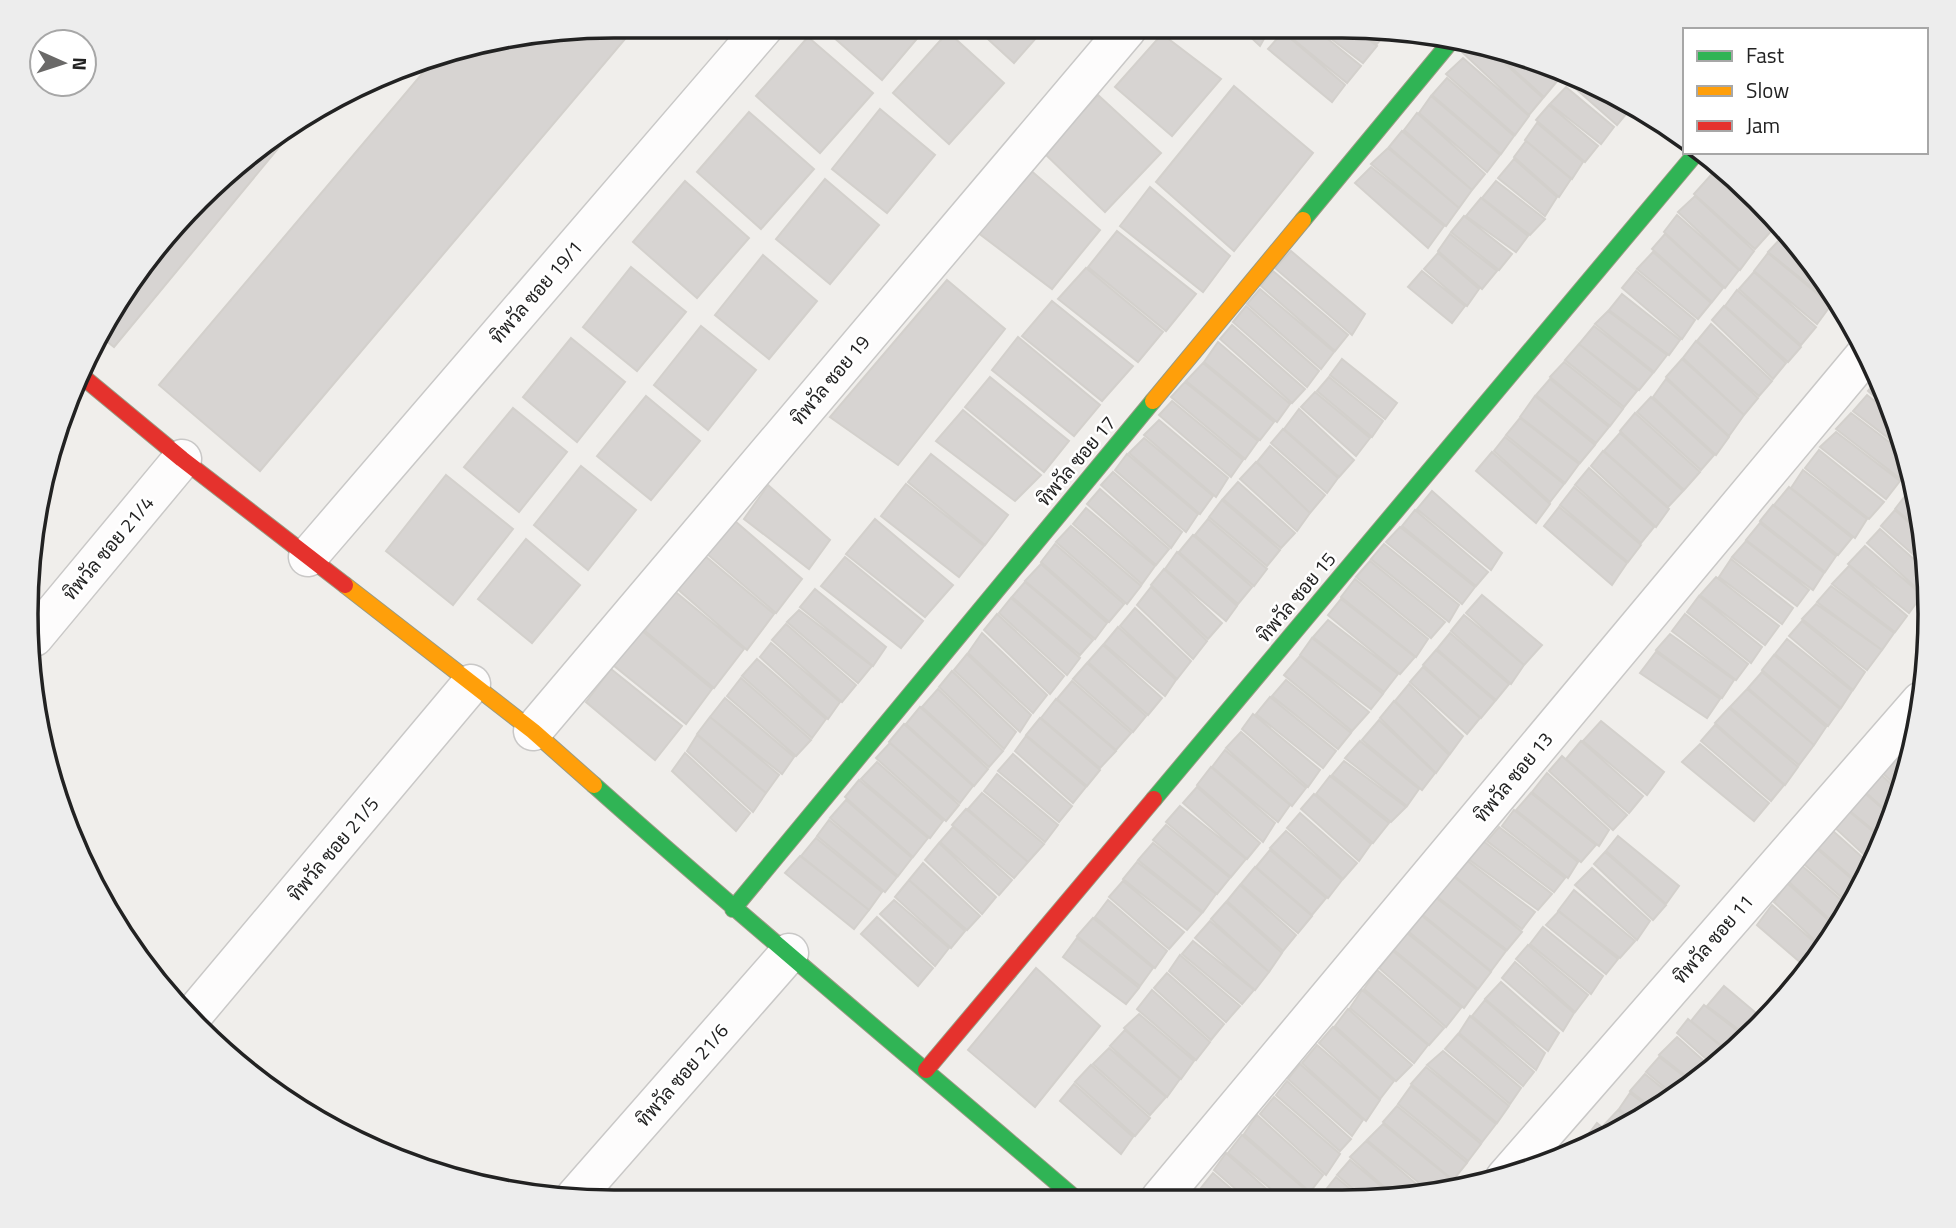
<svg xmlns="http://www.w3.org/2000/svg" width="1956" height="1228" font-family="'Titillium Web',Sarabun,sans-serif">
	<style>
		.building { fill: #d7d4d2; stroke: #d3d0cc; stroke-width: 2 }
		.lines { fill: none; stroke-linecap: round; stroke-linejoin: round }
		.street-casing { stroke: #c9c8c7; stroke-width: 41 }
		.fast-casing { stroke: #999a82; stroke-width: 18 }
		.slow-casing { stroke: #999a82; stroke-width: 18 }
		.jam-casing { stroke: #999a82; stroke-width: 18 }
		.street { stroke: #fdfcfc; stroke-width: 38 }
		.fast { stroke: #30b455; stroke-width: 16 }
		.slow { stroke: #ff9f0a; stroke-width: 16 }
		.jam { stroke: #e5322d; stroke-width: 16 }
		.labels { text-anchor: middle; stroke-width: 5; stroke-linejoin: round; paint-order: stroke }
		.street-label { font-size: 19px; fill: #222; stroke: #fff }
		.rim { fill: none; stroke: #222; stroke-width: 3.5 }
	</style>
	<rect width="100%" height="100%" fill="#f0eeeb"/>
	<path class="building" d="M614,26H636L260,471L159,385L438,55Z
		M823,28H926L882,80Z
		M976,28L1044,29L1014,63Z
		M1243,30H1269L1260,46Z
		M1283,31H1318L1361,66L1347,83Z
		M1321,31H1357L1377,46L1363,63Z
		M1360,31H1388L1377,44Z
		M948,32L1004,83L949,144L893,93Z
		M1283,32L1345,85L1332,102L1268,49Z
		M1162,34L1221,79L1172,136L1115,87Z
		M808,37L873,93L820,153L756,96Z
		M1469,45L1491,51L1543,98L1529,115L1462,52Z
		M1493,51L1539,63L1558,80L1544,97Z
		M1463,58L1529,116L1515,135L1446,74Z
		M1544,65L1567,71L1568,72L1561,79Z
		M1574,75L1631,108L1617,125L1568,82Z
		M1447,78L1514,136L1501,154L1432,95Z
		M1234,86L1313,153L1234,251L1156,182Z
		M1566,87L1614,127L1601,144L1550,104Z
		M1098,95L1161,153L1105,212L1044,153Z
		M1431,96L1500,155L1487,172L1419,113Z
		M1549,105L1598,146L1585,162L1536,120Z
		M880,109L935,155L887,213L832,169Z
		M749,112L814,169L761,229L697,172Z
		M1417,113L1485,174L1472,190L1404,130Z
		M304,117L114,347L104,339L148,256L287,126Z
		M1537,123L1583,162L1572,179L1525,140Z
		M1402,131L1472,190L1459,208L1389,147Z
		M1526,141L1571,179L1559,197L1514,157Z
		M1388,148L1459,208L1446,226L1371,164Z
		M1514,159L1557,197L1545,216L1498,178Z
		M1371,167L1444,226L1428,248L1355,183Z
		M1029,169L1100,230L1052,289L977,232Z
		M1712,174L1773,229L1755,249L1694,194Z
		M825,179L879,225L830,284L776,239Z
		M685,181L749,238L697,298L633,242Z
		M1496,181L1545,219L1530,235L1482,198Z
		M1150,187L1230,256L1203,292L1120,226Z
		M1695,196L1754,251L1740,270L1678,212Z
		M1481,198L1528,236L1516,252L1466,216Z
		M1677,215L1739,270L1725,288L1664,232Z
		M1464,216L1512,254L1499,270L1451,232Z
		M1117,231L1196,294L1166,331L1088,267Z
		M1450,234L1497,271L1482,289L1438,251Z
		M1665,234L1723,288L1712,302L1652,249Z
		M1783,236L1800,249L1837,300L1834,305L1768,252Z
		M1291,251L1365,314L1352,335L1275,268Z
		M1653,252L1711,303L1698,319L1637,269Z
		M1438,253L1479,289L1467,306L1424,269Z
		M1768,253L1831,305L1817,324L1754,271Z
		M763,255L817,301L769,359L715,315Z
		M631,267L686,312L637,371L583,327Z
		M1086,268L1163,332L1138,362L1058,299Z
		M1273,271L1348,335L1335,351L1261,286Z
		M1422,271L1465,306L1452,323L1408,287Z
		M1636,271L1695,320L1682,339L1622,288Z
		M1754,272L1816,327L1801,345L1739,289Z
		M947,280L1005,329L898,465L830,417Z
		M1260,289L1334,352L1321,369L1247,304Z
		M1737,290L1801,347L1788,362L1725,306Z
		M1622,294L1680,340L1669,355L1609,310Z
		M1052,301L1133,366L1102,401L1022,336Z
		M1246,306L1319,371L1307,387L1233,322Z
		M1724,306L1786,363L1773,379L1712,320Z
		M1608,311L1667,355L1654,372L1595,324Z
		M1711,324L1772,381L1759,396L1697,341Z
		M1232,325L1305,389L1292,403L1220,339Z
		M701,326L756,370L708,430L654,385Z
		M1594,326L1653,373L1639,390L1579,344Z
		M1018,337L1100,405L1074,436L992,370Z
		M571,338L625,382L577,442L523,397Z
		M1696,341L1758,398L1744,415L1683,358Z
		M1218,342L1290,404L1277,422L1204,362Z
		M1579,344L1637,391L1624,407L1565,360Z
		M1342,359L1397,403L1385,419L1330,375Z
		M1682,359L1744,415L1729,436L1666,377Z
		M1564,362L1623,409L1610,426L1550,377Z
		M1203,363L1274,422L1260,440L1186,381Z
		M990,377L1069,441L1044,472L965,407Z
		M1329,377L1383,421L1372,437L1317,391Z
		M1550,379L1609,427L1596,443L1536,395Z
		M1666,379L1729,437L1716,455L1653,397Z
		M1878,379L1892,412L1868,391Z
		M1185,382L1258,441L1245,459L1171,397Z
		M1315,392L1370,438L1356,456L1301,407Z
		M1867,395L1895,417L1905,451L1853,411Z
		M646,396L700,441L651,500L597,456Z
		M1535,396L1595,445L1580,463L1520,417Z
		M1651,397L1714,455L1701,470L1637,412Z
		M1172,401L1243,460L1231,477L1159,415Z
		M513,408L567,452L519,512L464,467Z
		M1299,409L1354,460L1339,477L1284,429Z
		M963,410L1041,475L1015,501L936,441Z
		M1635,413L1700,472L1684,490L1620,431Z
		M1851,413L1905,454L1909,471L1902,480L1836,429Z
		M1520,418L1579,464L1565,483L1506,435Z
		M1159,420L1228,478L1216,497L1144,435Z
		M1283,429L1338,478L1327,493L1271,443Z
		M1836,432L1900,481L1886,499L1820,447Z
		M1620,433L1683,491L1668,507L1604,451Z
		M1505,437L1564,484L1550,502L1494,451Z
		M1144,438L1213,496L1200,514L1129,453Z
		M1270,446L1325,495L1310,513L1257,462Z
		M1819,450L1884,502L1869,519L1805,468Z
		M1603,451L1669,509L1656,527L1591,466Z
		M1492,452L1550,504L1536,523L1476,471Z
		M931,454L1008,515L985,545L908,482Z
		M1127,454L1198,514L1186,532L1115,470Z
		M1256,462L1310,513L1297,531L1240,479Z
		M581,466L636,510L588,570L534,525Z
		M1589,468L1654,527L1641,543L1575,485Z
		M1803,470L1867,519L1855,538L1791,488Z
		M1113,472L1182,532L1171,548L1101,485Z
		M446,475L513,529L453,605L386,551Z
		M1238,482L1295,533L1281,548L1223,499Z
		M906,484L984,546L959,577L881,516Z
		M768,485L830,540L809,569L744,519Z
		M1574,487L1641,545L1628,562L1560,505Z
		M1789,487L1852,538L1838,555L1774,505Z
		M1100,489L1169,549L1156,565L1087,504Z
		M1432,491L1502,553L1491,570L1417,509Z
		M1909,491L1915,496L1924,532L1895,509Z
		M1222,500L1280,550L1267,566L1209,517Z
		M1773,505L1836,556L1825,572L1760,521Z
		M1559,507L1627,563L1612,585L1544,526Z
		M1086,508L1155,566L1142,584L1073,524Z
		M1415,510L1488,572L1476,586L1402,526Z
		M1895,510L1924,536L1926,566L1881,526Z
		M728,515L802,579L776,613L699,547Z
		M875,519L953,585L925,617L846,554Z
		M1208,519L1267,569L1254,586L1195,535Z
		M1760,523L1824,573L1813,590L1746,540Z
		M1071,526L1141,586L1127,604L1056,542Z
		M1400,527L1475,587L1462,604L1386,542Z
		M1880,529L1926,570V590L1923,594L1867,543Z
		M1193,535L1252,587L1238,604L1179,552Z
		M526,539L580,585L532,643L478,599Z
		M1746,541L1809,590L1797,606L1732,557Z
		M1055,544L1124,604L1109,622L1041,562Z
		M1384,544L1459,605L1449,622L1371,559Z
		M1865,546L1922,595L1909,613L1848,564Z
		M698,550L774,614L747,650L673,585Z
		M1177,552L1237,606L1226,621L1165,569Z
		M845,557L923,621L901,648L821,586Z
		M1731,559L1793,608L1782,624L1719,577Z
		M1370,561L1445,622L1431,638L1356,577Z
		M1041,564L1107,623L1095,639L1025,581Z
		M1849,566L1907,616L1895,632L1832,584Z
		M1164,569L1222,623L1208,639L1151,585Z
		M1716,577L1779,626L1765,645L1700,595Z
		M1355,579L1428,639L1416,657L1341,597Z
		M1025,582L1093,640L1080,655L1012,597Z
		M1831,586L1894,633L1882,650L1817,602Z
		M1151,587L1207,641L1193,659L1137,605Z
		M672,589L744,649L714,688L645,631Z
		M815,589L886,647L873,666L800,607Z
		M1482,595L1542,645L1524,665L1466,613Z
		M1699,596L1762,647L1751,663L1687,612Z
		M1011,598L1080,658L1067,675L999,613Z
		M1341,599L1415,657L1400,674L1328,615Z
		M1816,604L1882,650L1867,670L1802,619Z
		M1135,608L1191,661L1177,679L1120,626Z
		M799,610L872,666L858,683L787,622Z
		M997,614L1064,676L1050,694L984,630Z
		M1685,614L1748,664L1736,680L1672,631Z
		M1464,615L1524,665L1511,684L1451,631Z
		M1328,620L1398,674L1384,692L1313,637Z
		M1802,621L1865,672L1853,690L1789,636Z
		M786,624L856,685L842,702L772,640Z
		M1118,627L1176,680L1165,696L1104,644Z
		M641,630L712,689L686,724L613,665Z
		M982,633L1047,695L1033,713L968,653Z
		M1450,633L1509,684L1496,700L1437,649Z
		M1670,634L1734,680L1722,698L1656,650Z
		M1312,638L1383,694L1371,709L1300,655Z
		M1787,639L1852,691L1841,708L1775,654Z
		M771,643L840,702L828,719L760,657Z
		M1103,645L1162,698L1148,715L1088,662Z
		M1436,650L1495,701L1481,718L1423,665Z
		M1656,652L1720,699L1707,718L1640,673Z
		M967,654L1031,715L1020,732L954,670Z
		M1774,655L1840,709L1828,726L1762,670Z
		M1300,656L1369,712L1352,731L1284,675Z
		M757,659L826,719L812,738L742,676Z
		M1087,663L1146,716L1133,732L1073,679Z
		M1423,667L1480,718L1467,734L1410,682Z
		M611,669L682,726L655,760L586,702Z
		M952,671L1016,732L1004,749L939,687Z
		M1762,672L1826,727L1814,745L1748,688Z
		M741,678L811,740L796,756L727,696Z
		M1286,680L1351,733L1338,749L1272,696Z
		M1072,681L1131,733L1116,750L1057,699Z
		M1409,684L1463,736L1450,754L1395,701Z
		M938,689L1003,751L989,767L922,707Z
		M1747,689L1814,745L1799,765L1730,707Z
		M1270,697L1336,751L1323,768L1256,714Z
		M725,698L794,757L782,774L710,717Z
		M1056,699L1116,751L1100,768L1041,718Z
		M1394,701L1449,755L1436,773L1380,718Z
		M920,707L988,769L974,786L906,724Z
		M1729,708L1798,767L1785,785L1715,723Z
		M1253,714L1320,770L1308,787L1242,729Z
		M710,717L779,775L766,793L697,734Z
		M1040,718L1100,770L1087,786L1026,735Z
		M1379,720L1435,773L1422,790L1362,740Z
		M1601,721L1664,772L1647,795L1583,741Z
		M904,724L973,786L960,803L889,742Z
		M1715,725L1784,785L1771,801L1701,741Z
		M1241,732L1306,788L1292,806L1226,748Z
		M697,735L766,793L753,812L687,751Z
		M1026,736L1086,787L1073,803L1015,751Z
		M1906,737L1913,743L1909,767L1893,752Z
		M1360,741L1419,789L1407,806L1345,758Z
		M1581,741L1643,796L1629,813L1566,759Z
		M890,743L959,805L946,821L876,758Z
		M1700,744L1769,803L1754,821L1682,762Z
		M1225,750L1290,805L1278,822L1212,767Z
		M685,753L750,813L736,831L672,771Z
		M1892,753L1909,768L1901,790L1878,769Z
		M1013,754L1072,806L1059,822L998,771Z
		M1562,756L1627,815L1613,830L1549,771Z
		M1344,761L1406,807L1391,822L1332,775Z
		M877,762L943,821L930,838L861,779Z
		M1211,767L1275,823L1263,842L1197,785Z
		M1878,772L1900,792L1891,815L1863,790Z
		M1547,773L1609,830L1599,846L1532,792Z
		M997,774L1058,825L1045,842L984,791Z
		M1330,776L1389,823L1373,843L1316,794Z
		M859,780L928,838L913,857L845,797Z
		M1197,787L1260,843L1247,859L1183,803Z
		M1860,789L1891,816L1883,838L1845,807Z
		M982,793L1044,844L1028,862L968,809Z
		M1531,793L1596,845L1581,862L1516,810Z
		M1314,794L1371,844L1359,861L1301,809Z
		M846,800L912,858L898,876L830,818Z
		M1180,806L1246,859L1231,877L1166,822Z
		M1845,808L1882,839L1873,863L1832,825Z
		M966,809L1028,862L1014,878L952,825Z
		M1514,810L1578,862L1568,878L1502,826Z
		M1300,813L1357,863L1343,879L1287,828Z
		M829,820L897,877L885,892L817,836Z
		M1166,825L1230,878L1217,894L1153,840Z
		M953,827L1012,880L999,895L940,842Z
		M1499,827L1565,878L1554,892L1487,841Z
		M1286,831L1342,880L1328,898L1270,848Z
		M1833,831L1872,866L1862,886L1817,847Z
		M1618,836L1679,886L1666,904L1606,851Z
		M816,838L882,892L869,910L801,856Z
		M1482,840L1552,894L1538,910L1467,858Z
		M939,843L996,897L982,914L925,860Z
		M1153,843L1216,894L1203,912L1138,860Z
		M1816,848L1861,887L1850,905L1804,864Z
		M1270,850L1326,898L1312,915L1256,867Z
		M1605,852L1666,905L1653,920L1594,864Z
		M800,856L869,910L854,929L785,873Z
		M1465,859L1535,912L1522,929L1453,875Z
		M1137,862L1202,913L1187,930L1123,879Z
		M923,863L980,916L967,930L909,880Z
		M1800,864L1849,907L1837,926L1788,881Z
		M1255,867L1312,916L1298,933L1241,884Z
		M1592,868L1650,921L1637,940L1575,885Z
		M1452,875L1522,932L1507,950L1435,895Z
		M909,880L965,931L951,948L895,897Z
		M1123,881L1184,932L1169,949L1109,897Z
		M1787,883L1836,927L1823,948L1774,902Z
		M1240,885L1296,935L1283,951L1227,901Z
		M1574,890L1635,941L1620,958L1558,911Z
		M1435,897L1506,951L1491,971L1422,914Z
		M894,900L949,948L935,966L880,914Z
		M1108,900L1167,951L1155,968L1095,917Z
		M1226,902L1282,953L1269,972L1211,919Z
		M1772,905L1822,949L1809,970L1757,925Z
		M1559,911L1618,959L1606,974L1546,925Z
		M1421,915L1491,972L1478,989L1409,932Z
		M877,917L933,968L918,986L861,934Z
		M1093,918L1153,968L1140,986L1077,936Z
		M1210,921L1269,972L1255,990L1195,938Z
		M1543,927L1603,976L1591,994L1530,944Z
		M1407,933L1477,990L1464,1008L1394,950Z
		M1077,938L1139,988L1126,1004L1063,957Z
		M1193,941L1254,990L1242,1004L1182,954Z
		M1528,945L1588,995L1575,1012L1516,959Z
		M1393,951L1461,1008L1446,1027L1379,968Z
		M1180,955L1240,1006L1226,1022L1169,971Z
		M1515,962L1574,1013L1563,1031L1502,978Z
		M1036,968L1100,1026L1035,1107L968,1050Z
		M1377,970L1444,1028L1429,1045L1364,989Z
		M1167,973L1224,1024L1211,1040L1154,988Z
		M1501,982L1559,1033L1548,1051L1485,999Z
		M1724,986L1762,1018L1746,1035L1707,1006Z
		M1152,990L1210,1042L1196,1060L1137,1009Z
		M1362,990L1428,1045L1414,1063L1350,1008Z
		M1485,1000L1545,1053L1536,1070L1472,1016Z
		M1704,1005L1744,1036L1729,1052L1691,1021Z
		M1348,1009L1412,1065L1396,1081L1335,1026Z
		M1139,1014L1194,1061L1181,1079L1124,1028Z
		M1470,1016L1534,1072L1523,1086L1459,1033Z
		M1688,1019L1728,1052L1714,1066L1677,1033Z
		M1333,1027L1394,1081L1380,1099L1319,1043Z
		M1125,1030L1180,1079L1167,1097L1110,1046Z
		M1458,1034L1521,1088L1510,1104L1445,1049Z
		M1677,1037L1712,1068L1695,1083L1659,1055Z
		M1317,1045L1380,1100L1366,1121L1302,1063Z
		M1109,1048L1166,1097L1150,1115L1093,1064Z
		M1443,1051L1509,1106L1497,1123L1427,1065Z
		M1659,1057L1694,1084L1675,1096L1646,1072Z
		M1300,1064L1363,1120L1352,1136L1288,1079Z
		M1091,1065L1150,1118L1135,1136L1075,1082Z
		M1426,1067L1496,1124L1482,1142L1411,1084Z
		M1645,1074L1673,1097L1654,1109L1630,1091Z
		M1287,1081L1351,1139L1340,1151L1276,1095Z
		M1074,1084L1133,1137L1121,1154L1060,1101Z
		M1411,1086L1481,1144L1468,1161L1398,1104Z
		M1630,1093L1652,1110L1634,1121L1619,1109Z
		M1274,1097L1340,1154L1326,1175L1260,1114Z
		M1397,1106L1467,1163L1453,1180L1383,1122Z
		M1618,1110L1633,1122L1614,1134L1604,1125Z
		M1257,1115L1323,1175L1310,1192L1244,1134Z
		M1597,1123L1611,1135L1589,1146L1583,1141Z
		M1383,1124L1452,1180L1444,1190L1430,1192L1367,1140Z
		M1242,1135L1308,1192L1303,1200H1284L1228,1153Z
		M1366,1141L1427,1193L1397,1198L1350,1157Z
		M1226,1153L1279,1200H1248L1214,1170Z
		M1350,1160L1395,1198L1366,1200L1337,1175Z
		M1213,1173L1244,1200H1214L1201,1188Z
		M1336,1177L1363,1200H1334L1324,1192Z"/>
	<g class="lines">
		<defs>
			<path id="street" d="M308,557L764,27
				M34,637L182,459
				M533,731L1127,29
				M194,1014L471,684
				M1505,1178L1921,701
				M575,1197L789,953
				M1160,1199L1866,354"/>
			<path id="fast" d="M1303,220L1452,40
				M594,785C752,926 915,1061 1076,1199
				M1154,799L1697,152
				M733,909L1153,401"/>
			<path id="slow" d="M1153,401L1303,220
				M345,585L533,731L594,785"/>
			<path id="jam" d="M83,377L182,459L345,585
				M926,1070L1154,799"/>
		</defs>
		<use href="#street" class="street-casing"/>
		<use href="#fast" class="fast-casing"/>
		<use href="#slow" class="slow-casing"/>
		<use href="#jam" class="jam-casing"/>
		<use href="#street" class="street"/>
		<use href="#fast" class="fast"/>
		<use href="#slow" class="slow"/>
		<use href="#jam" class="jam"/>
	</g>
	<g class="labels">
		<g class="street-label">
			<text transform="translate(536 292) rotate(-49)" y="7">ทิพวัล ซอย 19/1</text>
			<text transform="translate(830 380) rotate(-50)" y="7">ทิพวัล ซอย 19</text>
			<text transform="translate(1076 461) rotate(-50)" y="7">ทิพวัล ซอย 17</text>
			<text transform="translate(108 548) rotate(-50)" y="7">ทิพวัล ซอย 21/4</text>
			<text transform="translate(1296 597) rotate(-50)" y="7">ทิพวัล ซอย 15</text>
			<text transform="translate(1513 777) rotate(-50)" y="7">ทิพวัล ซอย 13</text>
			<text transform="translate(333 849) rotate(-50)" y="7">ทิพวัล ซอย 21/5</text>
			<text transform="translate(1713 939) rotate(-49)" y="7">ทิพวัล ซอย 11</text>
			<text transform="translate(682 1075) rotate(-49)" y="7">ทิพวัล ซอย 21/6</text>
		</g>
	</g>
	<path d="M0 0H1956V1228H0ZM614 38H1342A576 576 0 0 1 1918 614V614A576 576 0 0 1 1342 1190H614A576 576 0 0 1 38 614V614A576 576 0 0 1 614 38Z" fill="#ededed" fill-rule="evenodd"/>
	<path class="rim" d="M614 38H1342A576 576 0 0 1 1918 614V614A576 576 0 0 1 1342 1190H614A576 576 0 0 1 38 614V614A576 576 0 0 1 614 38Z"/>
	<rect x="1683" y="28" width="245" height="126" fill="#ffffff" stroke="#a7a7a7" stroke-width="2"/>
	<rect x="1697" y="51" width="35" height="10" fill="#30b455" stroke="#a7a7a7" stroke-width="2"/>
	<text x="1746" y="63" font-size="21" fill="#222222">Fast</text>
	<rect x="1697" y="86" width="35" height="10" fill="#ff9f0a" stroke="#a7a7a7" stroke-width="2"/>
	<text x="1746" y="98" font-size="21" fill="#222222">Slow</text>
	<rect x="1697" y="121" width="35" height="10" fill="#e5322d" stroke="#a7a7a7" stroke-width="2"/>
	<text x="1746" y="133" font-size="21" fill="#222222">Jam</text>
	<g transform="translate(63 63) rotate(93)"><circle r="33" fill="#ffffff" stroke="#a7a7a7" stroke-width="2"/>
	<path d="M0-5L12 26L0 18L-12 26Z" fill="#6a6968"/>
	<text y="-10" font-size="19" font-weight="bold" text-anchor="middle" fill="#222222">N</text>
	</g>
</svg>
